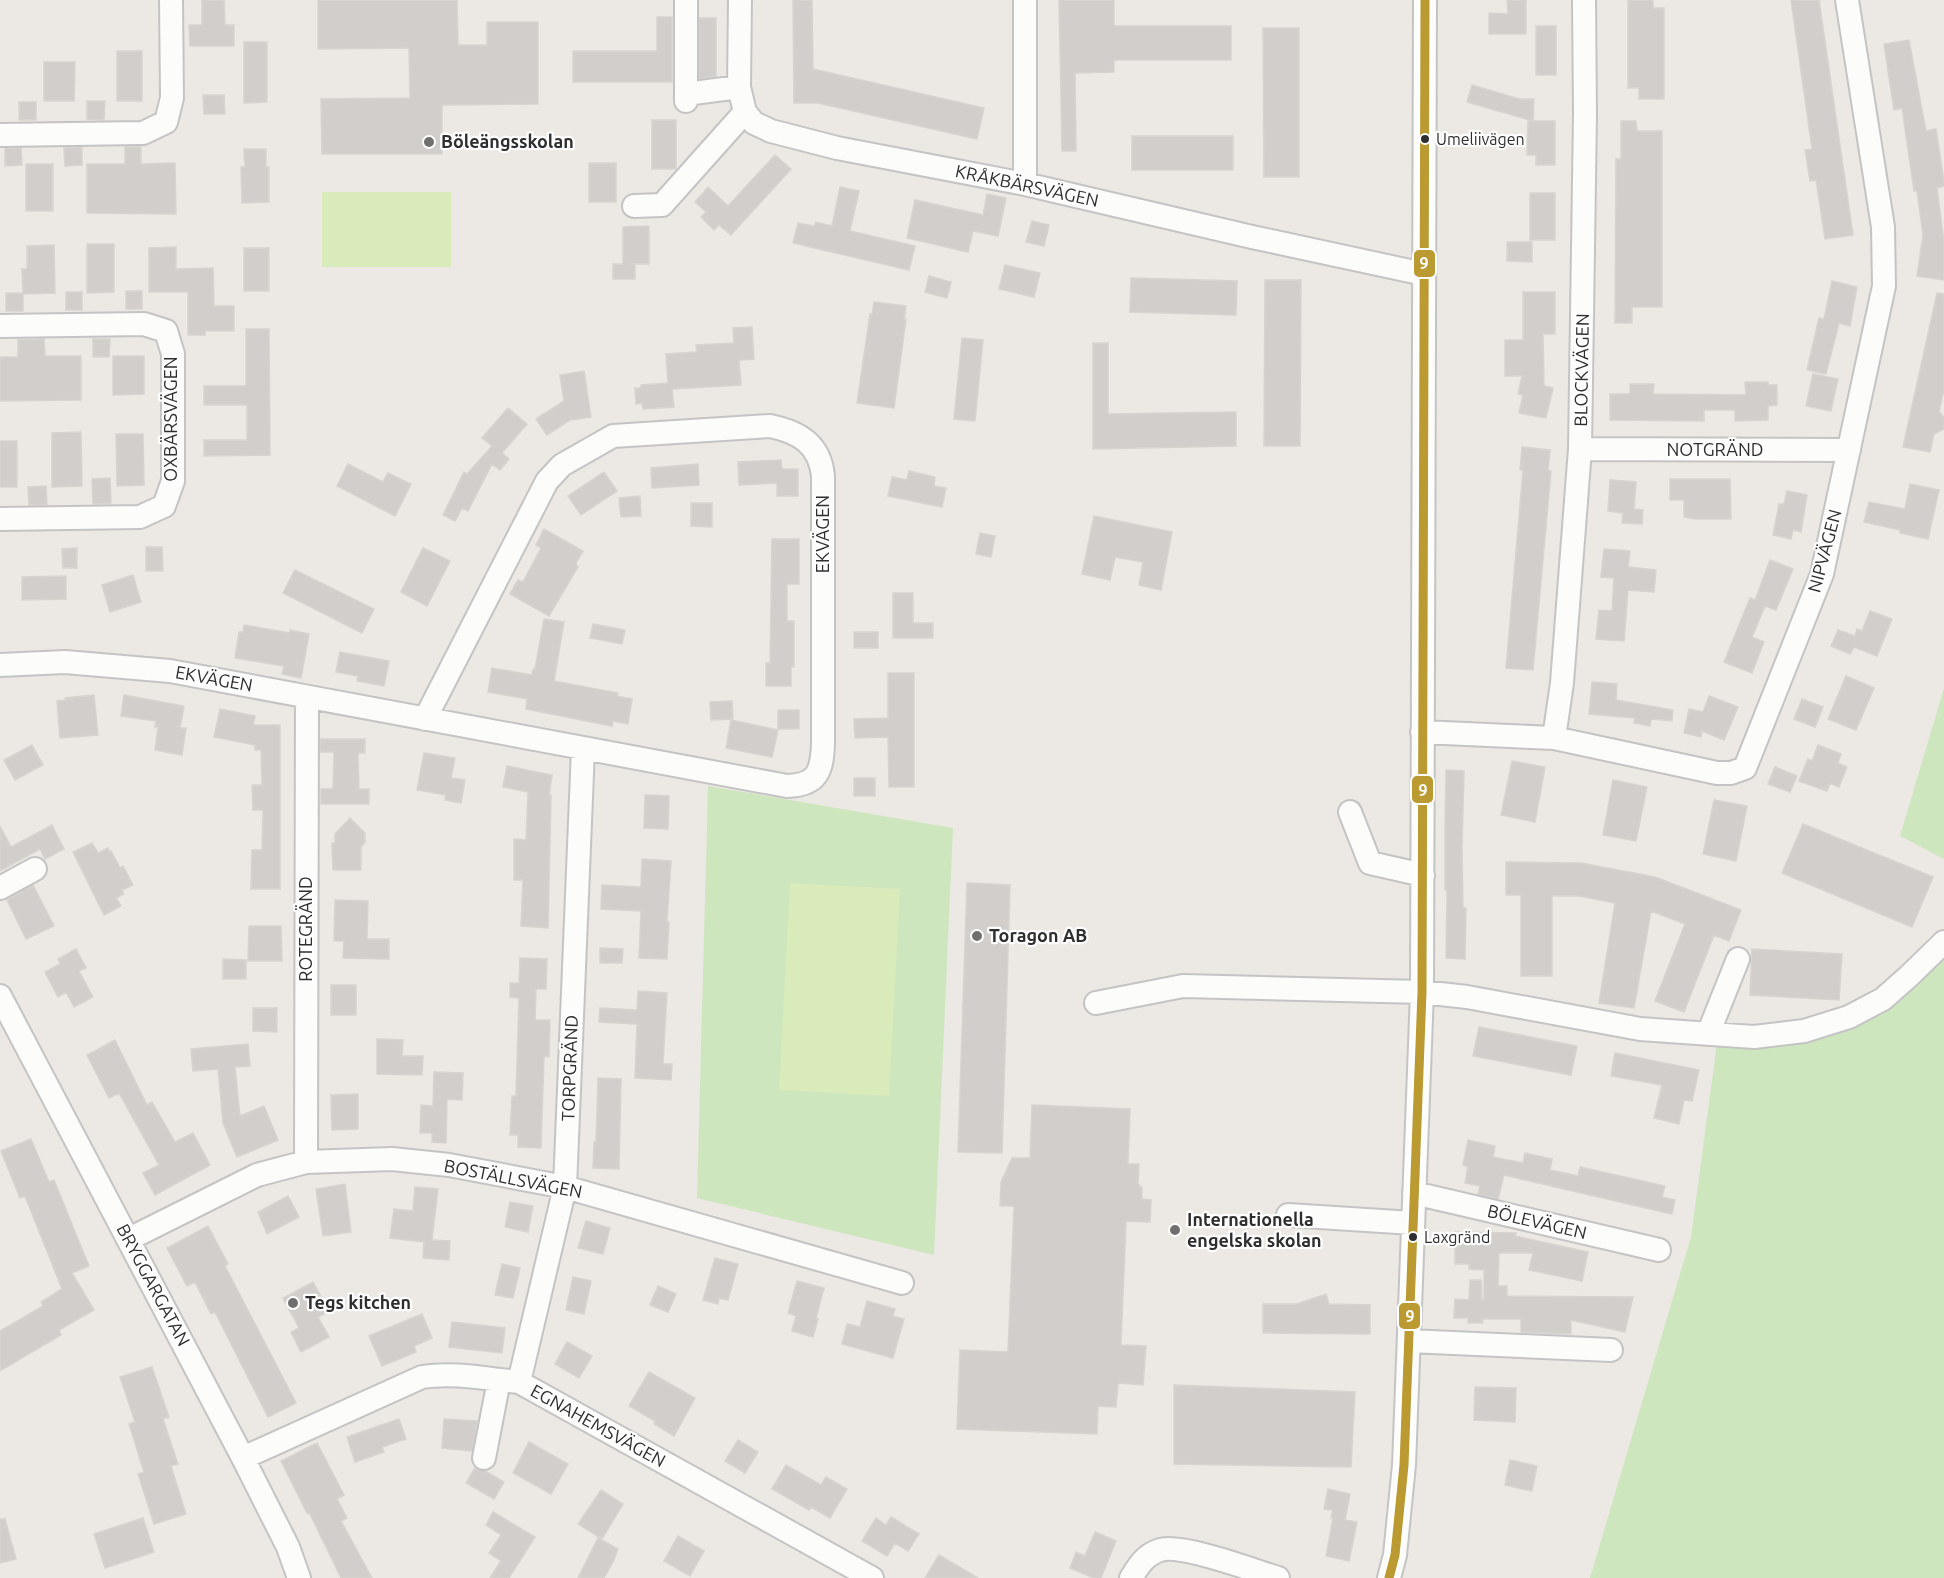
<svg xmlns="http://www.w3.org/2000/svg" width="1944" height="1578" font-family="Ubuntu,sans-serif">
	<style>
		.green { fill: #cee6be }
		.pitch { fill: #d9eabb }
		.building { fill: #d1cecb; stroke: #d7d4d0; stroke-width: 1.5 }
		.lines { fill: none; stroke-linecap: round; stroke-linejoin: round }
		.minor-casing { stroke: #c5c4c5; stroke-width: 26 }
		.minor { stroke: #fcfcfb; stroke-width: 22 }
		.bus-1-casing { stroke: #fff; stroke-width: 14 }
		.bus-1 { stroke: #bb9a31; stroke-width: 9 }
		.bus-dot { fill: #2e2e2e; stroke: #fff; stroke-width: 2 }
		.poi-dot { fill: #706f6e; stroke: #fff; stroke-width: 2 }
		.labels { text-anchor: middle; stroke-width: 4.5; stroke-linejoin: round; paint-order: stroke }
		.bus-label { font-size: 16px; fill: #2e2e2e; stroke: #fff; text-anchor: start }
		.poi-label { font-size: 18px; font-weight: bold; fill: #2e2e2e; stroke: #fff; text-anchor: start }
		.street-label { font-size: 18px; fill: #2e2e2e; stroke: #fff }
		.line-badge { stroke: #fff; stroke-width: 2 }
		.badge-label { font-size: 16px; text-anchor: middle; font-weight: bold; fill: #fff }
	</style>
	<rect width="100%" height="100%" fill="#ece8e4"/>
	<path class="green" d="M1944,688V859L1900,836Z
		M708,786L953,828L934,1255L697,1198Z
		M1944,931V1578H1590L1691,1237L1719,1028L1754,1029L1830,1015L1877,991Z"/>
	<path class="pitch" d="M322,192H451V267H322Z
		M790,883L900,889L889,1096L779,1090Z"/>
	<path class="building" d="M202,0H224L225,25H234V46H190L189,25H202Z
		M318,0H457L458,45H487V22H538V104L442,105V154H322L321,99L410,98L409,48L318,49Z
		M793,0H812L813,69L984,108L977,139L818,103H794Z
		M1059,0H1114V26H1231V60H1114V72L1075,73L1076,151H1062Z
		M1507,0H1526V34H1489V13L1508,14Z
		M1628,0H1653V8H1664V99H1639V88H1628Z
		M1791,0H1819L1853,235L1825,239L1816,180L1810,181L1805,150L1812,149Z
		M657,17H672V82H573V51H657Z
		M699,18H716V76L699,79Z
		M1536,26H1556V75H1536Z
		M1263,28H1299V177H1264Z
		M1909,40L1926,131L1936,129L1944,182V186L1937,188L1944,242V280L1917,276L1923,235L1917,191H1914L1902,108L1894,110L1884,44Z
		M244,42H267V102L244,103Z
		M117,51H142V101H117Z
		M44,62H75L74,101H44Z
		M1472,85L1519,99H1534L1533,121L1467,102Z
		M203,95H224L225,114H204Z
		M87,101H105L104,120L87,119Z
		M19,102H36V120H19Z
		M652,120H676V169H652Z
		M1528,121H1555V165H1536V155H1527Z
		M1621,121H1636L1637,131H1662V307H1632V323H1615L1616,159H1621Z
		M1132,136H1233V170H1132Z
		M82,147V165L65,166L64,148Z
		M125,147H141V164L175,163L176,214L87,213V164H125Z
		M5,148H21L22,165L5,166Z
		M244,149H266V167H269V202L242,203L241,167H245Z
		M775,155L791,169L731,235L719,225L714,230L701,217L706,212L695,202L708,187L728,206Z
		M589,163H616V202H589Z
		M26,164H53V211H26Z
		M840,187L859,191L850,231L915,246L909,270L793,243L798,223L814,226L816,222L832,226Z
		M1530,193H1555V240H1530Z
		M987,194L1006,198L998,236L973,231L968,252L907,238L915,200L983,215Z
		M1032,221L1049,225L1044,246L1026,242Z
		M649,226V264H626H635V279H613V264H623V227Z
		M1507,242H1532V262L1507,261Z
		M87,244H114V292L87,293Z
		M54,245L55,293L23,294V311H6V293H23L22,269H27V246Z
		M176,247V269L213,268L214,306H234V331H205V335H188V292H149V248Z
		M244,248H269V291H244Z
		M1005,265L1040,273L1034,297L999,289Z
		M929,276L951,282L947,298L925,292Z
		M1131,278L1237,281L1236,315L1130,312Z
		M1265,280H1301L1300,446H1264Z
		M1832,281L1857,287L1850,326L1839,323L1826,374L1807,370L1819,318L1824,319Z
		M126,291H142V309H126Z
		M66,292H82V310H66Z
		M1523,292H1555V334H1543L1544,386L1553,388L1546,418L1519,413L1523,395L1518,394L1522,376H1505V340H1523Z
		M1937,293L1944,294V389L1939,411L1944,418V429L1934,434L1930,452L1903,447Z
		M874,302L906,306L904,319H906L894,408L857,403L870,314L872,315Z
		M752,327L754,359L739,360L741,385L672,389L674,407L643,409L642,403L636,404L635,388H641V385L668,383L666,354L697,352L696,345L734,343L733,328Z
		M246,329H269L270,455L204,456V440H247V405H204V386H246Z
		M962,338L983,340L975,421L954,419Z
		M44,339L45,356H81V400L0,401V357H18V340Z
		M93,339H110L109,357H93Z
		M1093,343H1108V414L1236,412V446L1093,449Z
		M113,356H144V394L113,395Z
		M584,371L591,417L570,420L547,435L536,419L564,401L560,375Z
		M1813,374L1838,379L1831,411L1806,406Z
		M1745,382H1768V385H1777V405L1768,406V420L1735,421V410H1704V421L1610,420V394H1630V384H1654L1653,394L1746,395Z
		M508,408L527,424L502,453L509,459L500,470L492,464L468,511L462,508L455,521L443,515L464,472L467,474L492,446L482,438Z
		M81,432L82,486L52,487V433Z
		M116,434H143L144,485L117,486Z
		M0,441H17V487H0Z
		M1522,447L1550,450L1548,470L1551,471L1533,670L1506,668L1523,470H1520Z
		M781,460L782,469H798V496H777V483L739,485L738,462Z
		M348,464L383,482L388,473L411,484L395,516L337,486Z
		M698,464L699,485L652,488L651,468Z
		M909,471L935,477L934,486L946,488L942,507L888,496L892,477L907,480Z
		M604,472L617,491L581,515L568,496Z
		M110,478L111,503L93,504L92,479Z
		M1670,479H1730L1731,519H1696L1684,517V500H1670Z
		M1610,480L1636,482L1634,509L1643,510L1642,524L1622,523L1623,513L1608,511Z
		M1910,484L1939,490L1928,539L1900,533V530L1864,522L1869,502L1905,509Z
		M46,486L47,505H29L28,487Z
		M1787,491L1807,495L1801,532L1793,530L1791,539L1773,535L1779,504H1784Z
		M640,496L641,516L621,517L619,498Z
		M691,503H712V527L691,526Z
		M1094,516L1172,532L1161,590L1139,585L1143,562L1115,557L1110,580L1082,574Z
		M544,529L583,551L576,563L578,567L549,616L510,594L518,580L523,582L541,548L536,545Z
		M980,533L995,536L991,557L976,554Z
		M772,539H799V584H787V621H794V667H791V686H766V663H770Z
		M146,547H162L163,571H146Z
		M77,548V568H63L62,549Z
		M423,548L450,561L427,606L401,592Z
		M1604,549L1630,551L1628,567L1656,570L1654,592L1628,590L1624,641L1596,639L1599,610L1612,611L1614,578L1601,577Z
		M1770,560L1793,569L1776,610L1765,606L1752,637L1764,642L1752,673L1724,662L1750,598L1755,600Z
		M295,570L374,609L362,633L283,593Z
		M133,575L141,602L110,612L102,585Z
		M66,576V599L22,600V577Z
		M893,593H913V623H933V638H893Z
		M1870,611L1892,619L1877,656L1854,647L1850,654L1831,646L1838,630L1855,636L1857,629L1862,631Z
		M544,619L564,622L554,681L618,693L617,696L632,699L628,724L613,721L612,726L526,709L527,699L488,692L492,668L532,675L533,669H535Z
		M593,624L625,630L622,644L590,638Z
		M244,625L290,633V630L309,634L301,678L282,674L284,666L235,658L239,632H243Z
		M854,632H878V648H854Z
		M340,652L389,661L384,686L357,681L358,676L336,672Z
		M888,673H914V787H889L888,737L855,738L854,719L888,718Z
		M1846,676L1874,688L1856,730L1828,719Z
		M1592,682L1617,684L1616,700L1673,710L1672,721L1651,719L1650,726L1634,723L1635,718L1589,714Z
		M94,695L98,735L60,738L57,701L66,700L65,698Z
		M124,695L184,706L180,728H186L182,755L155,750L158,727H155L156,721L121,716Z
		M1709,696L1738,707L1724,740L1702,731L1701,737L1684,733L1689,709L1703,712Z
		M1802,699L1823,707L1815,727L1794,719Z
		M732,701L733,719L711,720L710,702Z
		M220,709L255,716L253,725H280V889H251L252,850H262L263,810H253L252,785H262L261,750H255V745L214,737Z
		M778,710H799V729H778Z
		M731,720L778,730L772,757L726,748Z
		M320,739H365V753H358L359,789H369V804H321V789H333L334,752H320Z
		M32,745L43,765L15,780L4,760Z
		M1818,745L1841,754L1838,763L1847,767L1839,787L1830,783L1827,791L1799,781L1808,759L1812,761Z
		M424,753L455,758L451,778L465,780L461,803L445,800L446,795L417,790Z
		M1512,761L1545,767L1535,822L1501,815Z
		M507,766L552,775L549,795H551L548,928L521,926L523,880H514V839L526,840L528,792L503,787Z
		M1775,767L1797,776L1790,792L1768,784Z
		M1446,770L1464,771L1462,848L1463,908H1466L1465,959L1446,958L1447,890H1445V827Z
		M854,778H875V796H854Z
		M1613,780L1647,787L1636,841L1603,835Z
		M645,795L669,796L668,829L644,828Z
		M1714,800L1747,806L1736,861L1703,854Z
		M350,818L365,833V842L361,847V870H333L332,843H335V834Z
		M1803,824L1933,877L1912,927L1782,873Z
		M52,825L64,849L45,859L40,849L0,871V826L11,847Z
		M92,843L98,853L108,848L110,852L111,851L120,868L123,866L133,885L122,890L124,894L116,898L121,906L104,915L73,852Z
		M642,859L671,861L667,922H669L667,959L639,958L641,911L601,909L602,885L641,887Z
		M1506,862L1581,863L1655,877L1741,910L1729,941L1714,935L1684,1012L1655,1001L1685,924L1651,911L1634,1008L1599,1003L1615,903L1579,896H1552V976H1521V895H1506Z
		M967,883L1010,885L1002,1153L958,1152Z
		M33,885L54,926L26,939L7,900Z
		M335,900L368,901L367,939H389V959L343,958L344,941H334Z
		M249,926H281L282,961H248Z
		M600,948L623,949L622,963H600Z
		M76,949L86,968L79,971L93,997L74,1007L66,992L58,997L45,972L60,964L58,959Z
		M1752,949L1842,954L1839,1000L1750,995Z
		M520,958L547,959L546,989H536L535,1020H550L549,1057L544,1056L541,1148L518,1147V1135H510L512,1096H516L519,998L510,997V983H519Z
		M223,959L246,960V979H223Z
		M331,985H356V1015H331Z
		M638,991L667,993L663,1064H672L671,1080L635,1078L637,1024L599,1022L600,1008L637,1010Z
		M253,1008H277V1032L253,1031Z
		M1479,1027L1577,1046L1571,1075L1473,1056Z
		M377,1039L403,1040L402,1056H423L422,1075L377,1074Z
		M115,1040L147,1105L152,1102L175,1142L193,1133L210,1165L155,1195L143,1173L159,1165L119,1093L109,1098L87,1055Z
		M248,1044L250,1066L235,1067L240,1116L264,1106L278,1140L237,1157L223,1123L218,1069L193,1071L191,1049Z
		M1615,1053L1699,1070L1692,1101L1684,1100L1679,1124L1654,1118L1662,1085L1611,1076Z
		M434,1072L463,1073L462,1100L447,1099L446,1143L432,1142V1133H420L421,1105L433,1106Z
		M598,1078L621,1079L619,1169L593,1168L594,1142H596Z
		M358,1094V1129L332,1130L331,1095Z
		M1032,1105L1130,1109L1128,1164H1139L1138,1184L1142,1188V1199L1151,1200L1150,1222L1126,1221L1121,1345L1146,1346L1143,1385L1118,1383L1116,1407L1098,1406L1097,1434L957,1429L960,1350L1008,1352L1014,1206H1000L1001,1182L1012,1158H1030Z
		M31,1139L49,1182L54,1180L89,1266L72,1273L94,1310L59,1330L61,1335L0,1371V1331L43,1306L41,1302L62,1289L25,1196L20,1198L1,1151Z
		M1468,1140L1495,1146L1493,1157L1523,1163L1525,1153L1552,1159L1550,1170L1578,1176L1580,1167L1665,1186L1662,1197L1675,1200L1672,1214L1504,1175L1498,1199L1478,1194L1480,1186L1465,1183L1468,1167L1463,1165Z
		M345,1184L351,1232L323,1236L316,1189Z
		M415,1187L438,1189L432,1240L450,1241L449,1260L423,1258L424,1242L390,1238L394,1209L413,1211Z
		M288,1196L299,1217L267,1234L258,1212Z
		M510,1202L533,1206L528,1232L505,1227Z
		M586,1221L610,1228L603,1254L578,1248Z
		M208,1226L228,1264L225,1266L296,1403L268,1417L215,1312L211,1314L195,1282L187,1286L167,1248Z
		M1455,1232L1516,1233L1515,1236L1588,1252L1582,1281L1529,1270L1533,1253H1499L1498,1286H1507V1296L1633,1297L1625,1332L1571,1320V1334L1521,1332V1319H1482L1483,1323H1468V1318H1454L1455,1299L1469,1300L1470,1280H1481L1482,1300H1484V1270L1469,1269V1264H1455Z
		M715,1258L738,1264L728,1300L719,1298L718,1304L703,1300Z
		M502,1264L520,1268L513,1298L495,1295Z
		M573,1277L591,1281L584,1314L566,1310Z
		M797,1281L824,1288L816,1318L818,1319L813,1337L792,1331L796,1316L788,1313Z
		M313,1282L329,1311L318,1317L329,1337L301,1352L291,1332L299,1328L283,1298Z
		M658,1286L676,1294L668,1312L650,1305Z
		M1326,1294L1329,1304L1370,1305V1334L1263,1333V1304H1297Z
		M867,1301L895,1309L893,1316L904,1319L893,1358L842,1344L847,1324L860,1327Z
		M422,1314L432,1338L414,1346L416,1352L382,1366L369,1336Z
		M452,1322L505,1328L502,1353L449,1347Z
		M567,1342L592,1356L579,1378L555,1364Z
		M152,1367L169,1417L163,1419L178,1464L171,1466L186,1514L154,1524L138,1474L144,1472L129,1424L135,1422L120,1377Z
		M649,1372L695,1398L674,1436L654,1424L655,1421L629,1406Z
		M1174,1385L1355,1392L1351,1467L1174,1464Z
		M1475,1387L1516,1388L1515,1422L1474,1420Z
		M399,1419L406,1439L382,1447L384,1452L355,1462L347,1437Z
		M444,1419L477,1421L472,1451L442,1448Z
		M738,1440L758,1452L745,1473L725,1461Z
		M529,1442L568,1464L551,1494L513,1473Z
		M317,1443L344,1495L337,1499L347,1518L341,1521L372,1578H341L309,1512L307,1513L281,1461Z
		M1510,1460L1537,1466L1532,1491L1505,1485Z
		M786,1465L821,1485L826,1477L847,1489L830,1518L811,1507L809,1510L772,1489Z
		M475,1468L485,1471L504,1482L494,1499L466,1483Z
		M1328,1489L1350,1494L1345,1520L1357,1522L1349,1561L1326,1556L1333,1518H1331L1333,1510L1324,1509Z
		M601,1490L623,1504L602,1539L578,1524Z
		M493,1512L535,1537L509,1578H490L501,1561L489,1553L501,1535L486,1525Z
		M891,1517L919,1534L908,1551L895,1543L887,1556L862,1541L876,1518L886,1525Z
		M143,1518L154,1552L105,1568L94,1534Z
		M0,1519H5L16,1559L0,1563Z
		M1095,1532L1116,1541L1101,1578H1094L1070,1568L1076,1552L1085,1556Z
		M678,1536L704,1551L690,1576L664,1561Z
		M598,1538L618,1549L614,1560L604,1578H578Z
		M939,1555L978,1578H925Z"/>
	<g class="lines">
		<defs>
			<path id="minor" d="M686,0V101
				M740,0L739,87L745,112L754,123L771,131L837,148L1025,184L1252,237L1424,274
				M686,94L739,87
				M0,135L143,133L166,122L172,98L171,0
				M1025,184V0
				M634,206L662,205L745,112
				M0,326L144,324L166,331L173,354V481L164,506L140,517L0,519
				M1580,449L1849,450
				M0,665L65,662L170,671L787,786C818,785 822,771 823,743V476C820,445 800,432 770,426L613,436L562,465L547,481L425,719
				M1422,732L1554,738L1717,773H1731L1745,768L1822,574L1884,286L1883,227L1847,0
				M1554,738L1562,683L1580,449L1585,114L1584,0
				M1350,812L1370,863L1423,875
				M0,888L35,869
				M0,996L243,1458L288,1547L299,1578
				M1096,1003L1183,986L1422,992L1467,997L1640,1029L1754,1037L1804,1031L1849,1017L1883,999L1909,976L1944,942
				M1708,1034L1738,959
				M306,1162L307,697
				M1414,1193L1659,1250
				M1288,1215L1413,1223
				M129,1239L257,1175L306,1162L392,1159L449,1165L565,1187L902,1283
				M1409,1341L1611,1350
				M519,1382L565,1187L583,749
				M243,1458L422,1377C454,1372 487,1379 519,1382L872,1578
				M484,1458L499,1380
				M1131,1578C1139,1565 1145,1555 1160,1550C1181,1543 1255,1571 1278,1578
				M1389,1578L1395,1555L1404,1465L1422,992L1425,0"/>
		</defs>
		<use href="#minor" class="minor-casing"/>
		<use href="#minor" class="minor"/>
		<defs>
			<path id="bus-1" d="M1389,1578L1395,1555L1404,1465L1422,992L1425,0"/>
		</defs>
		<use href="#bus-1" class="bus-1-casing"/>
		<use href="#bus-1" class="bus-1"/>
	</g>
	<g class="bus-dot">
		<circle cx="1425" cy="139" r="5"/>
		<circle cx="1413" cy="1237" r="5"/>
	</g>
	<g class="poi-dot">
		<circle cx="429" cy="142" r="6"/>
		<circle cx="977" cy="936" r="6"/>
		<circle cx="1175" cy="1230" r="6"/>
		<circle cx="293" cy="1303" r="6"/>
	</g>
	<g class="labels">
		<g class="bus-label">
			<text x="1436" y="145">Umeliivägen</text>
			<text x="1424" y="1243">Laxgränd</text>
		</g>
		<g class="poi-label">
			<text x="441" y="148">Böleängsskolan</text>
			<text x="989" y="942">Toragon AB</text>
			<text x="1187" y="1226">Internationella<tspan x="1187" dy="21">engelska skolan</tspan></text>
			<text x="305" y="1309">Tegs kitchen</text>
		</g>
		<g class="street-label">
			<text transform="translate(1027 186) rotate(12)" y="6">KRÅKBÄRSVÄGEN</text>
			<text transform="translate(1582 370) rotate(-89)" y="6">BLOCKVÄGEN</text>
			<text transform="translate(171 419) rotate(-90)" y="6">OXBÄRSVÄGEN</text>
			<text x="1715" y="456">NOTGRÄND</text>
			<text transform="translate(823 534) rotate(-90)" y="6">EKVÄGEN</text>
			<text transform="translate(1825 551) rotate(-75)" y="6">NIPVÄGEN</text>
			<text transform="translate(214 679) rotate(10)" y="6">EKVÄGEN</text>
			<text transform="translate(306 929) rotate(-90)" y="6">ROTEGRÄND</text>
			<text transform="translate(570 1068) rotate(-88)" y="6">TORPGRÄND</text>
			<text transform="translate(513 1179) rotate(11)" y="6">BOSTÄLLSVÄGEN</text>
			<text transform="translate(1537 1222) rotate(13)" y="6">BÖLEVÄGEN</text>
			<text transform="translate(153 1285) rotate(62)" y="6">BRYGGARGATAN</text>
			<text transform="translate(598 1426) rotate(29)" y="6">EGNAHEMSVÄGEN</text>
		</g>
	</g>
	<g class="line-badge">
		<rect x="1413" y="249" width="23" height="29" rx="6" fill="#bb9a31"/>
		<rect x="1411" y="775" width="23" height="29" rx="6" fill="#bb9a31"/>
		<rect x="1398" y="1302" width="23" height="28" rx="6" fill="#bb9a31"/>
	</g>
	<g class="badge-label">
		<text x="1424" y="269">9</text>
		<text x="1423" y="796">9</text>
		<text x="1410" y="1322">9</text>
	</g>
</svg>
